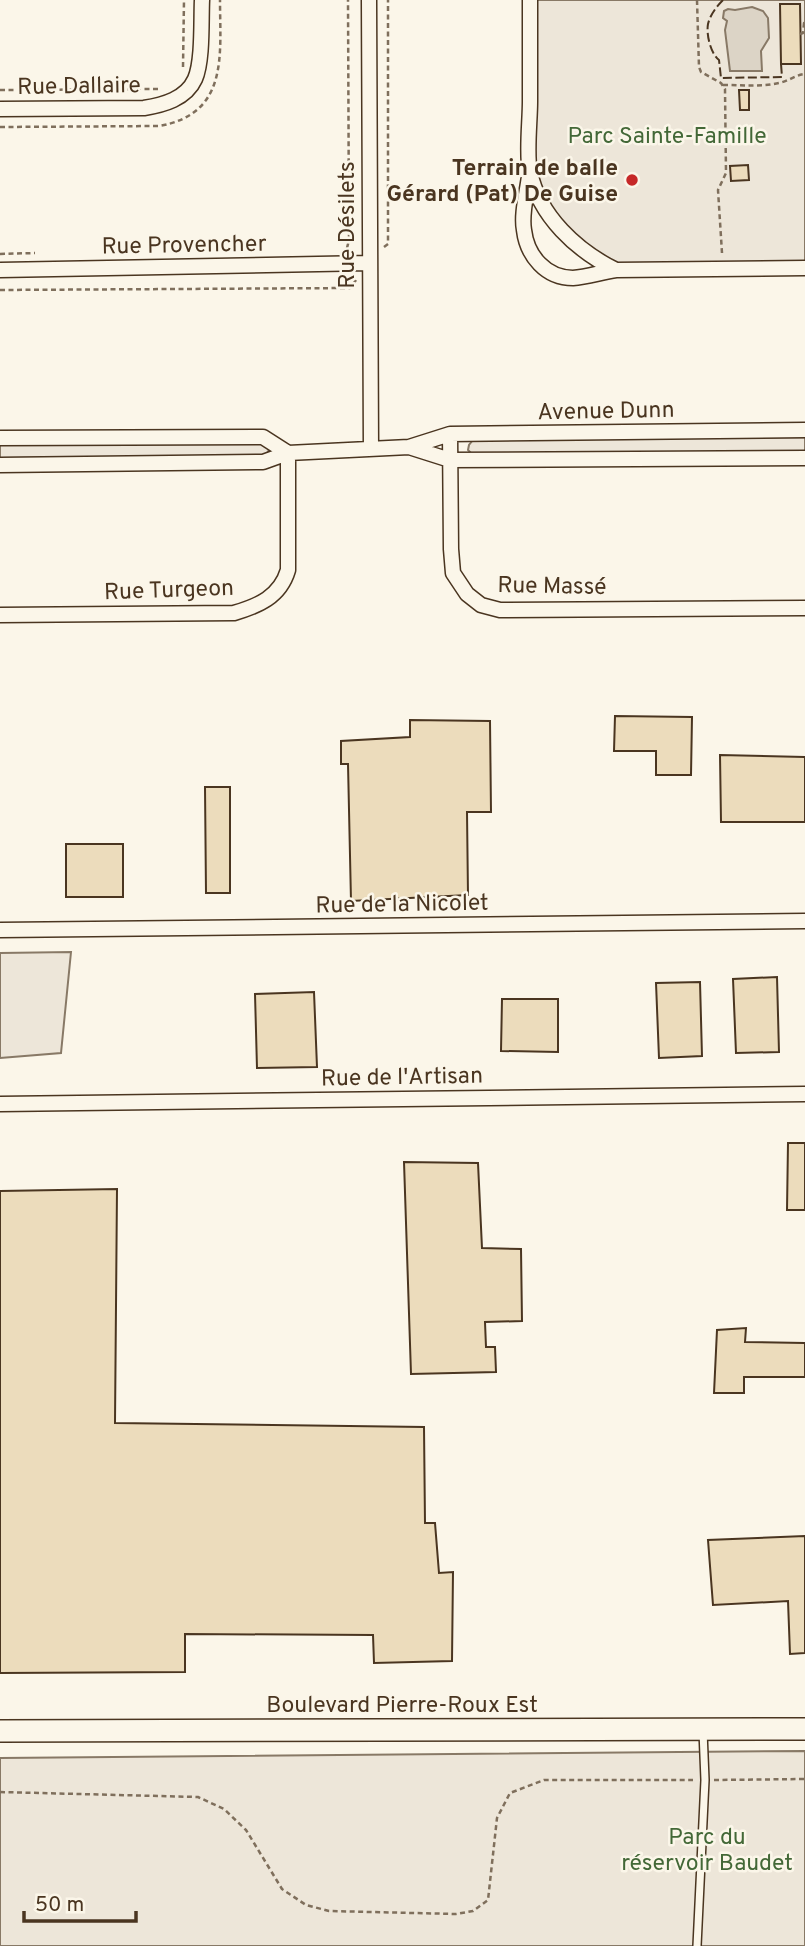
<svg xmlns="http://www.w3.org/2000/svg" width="805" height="1946" font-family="Overpass,sans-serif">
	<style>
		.green { fill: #ede6d9; stroke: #887966; stroke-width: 2 }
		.water { fill: #dcd4c6; stroke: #887966; stroke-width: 2 }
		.building { fill: #ecdcbc; stroke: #4a3520; stroke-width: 2 }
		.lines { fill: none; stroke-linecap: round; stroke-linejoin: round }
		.service-casing { stroke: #4a3520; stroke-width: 10 }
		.minor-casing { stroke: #4a3520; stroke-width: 17 }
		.primary-casing { stroke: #4a3520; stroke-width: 24 }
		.path { stroke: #7f6f5c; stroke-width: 2.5; stroke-dasharray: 5 3.5; stroke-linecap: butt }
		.service { stroke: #fbf6e9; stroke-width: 7 }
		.minor { stroke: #fbf6e9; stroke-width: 14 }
		.primary { stroke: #fbf6e9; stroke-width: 21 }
		.fence { stroke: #4a3520; stroke-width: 2; stroke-dasharray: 9 3.5; stroke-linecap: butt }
		.poi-dot { fill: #c62828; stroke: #fbf6e9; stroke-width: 2.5 }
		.labels { text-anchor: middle; stroke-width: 5; stroke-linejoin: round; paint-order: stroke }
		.street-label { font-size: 23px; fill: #4a3520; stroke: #fbf6e9 }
		.park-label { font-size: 23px; fill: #436837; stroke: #fbf6e9 }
		.poi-label { font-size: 23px; font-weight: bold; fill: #4a3520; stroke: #fbf6e9; text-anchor: end }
	</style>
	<rect width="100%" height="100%" fill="#fbf6e9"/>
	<path class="green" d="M530,0H805V268L616,270L568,236L529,171Z
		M805,437V452L471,453L468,450L469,445L473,440Z
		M265,441L268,445L269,450L265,456L0,458V443Z
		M71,952L61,1053L0,1058V953Z
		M805,1751V1946H0V1758Z"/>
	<path class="water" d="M752,7L763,11L768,18L769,38L761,51L762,71H730L725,30L727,21L723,18L724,11L728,9L735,10Z"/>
	<path class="building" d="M780,4H800L801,64H781Z
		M739,90H749V110H740Z
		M748,165L749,180L731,181L730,166Z
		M615,716L692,717L691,775H656V751H614Z
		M410,720L490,721L491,812H467L468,895L351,901L348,764H341V741L410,737Z
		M720,755L805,757V822H721Z
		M205,787H230V893H206Z
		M66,844H123V897H66Z
		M777,977L779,1052L736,1053L733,979Z
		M700,982L702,1056L659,1058L656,983Z
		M314,992L317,1067L257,1068L255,994Z
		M502,999H558V1052L501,1051Z
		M788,1143H805V1210H787Z
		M404,1162L478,1163L482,1248L521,1249L522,1321L485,1322L486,1347H495L496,1372L411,1374Z
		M117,1189L115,1423L424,1427L425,1523H435L439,1573L453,1572L452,1661L374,1663L373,1635L185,1634V1672L0,1673V1191Z
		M746,1328L745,1342L805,1343V1377H744V1393H714L717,1330Z
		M805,1536V1653L790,1654L788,1601L713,1605L708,1540Z"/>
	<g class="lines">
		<defs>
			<path id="service" d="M697,1946L705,1780L703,1731"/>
			<path id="minor" d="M369,0L371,449
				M530,0C530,34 530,68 530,102C530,121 526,155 530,172C539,216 577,251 616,270L805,268
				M0,109L144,108C163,105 186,99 195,79C203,61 201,20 202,0
				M529,176C527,193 521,214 524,230C527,256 546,278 573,278C587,277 602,272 616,270
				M0,270L369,263
				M450,434L451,549L453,573L467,594L481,605L500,610L805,608
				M0,438L263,437L288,453
				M409,447L450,460L805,458
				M0,465L263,462L288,453L409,447L450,434L805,430
				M0,615L234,613C258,606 280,597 288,570V453
				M0,930L805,921
				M0,1104L805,1094"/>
			<path id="primary" d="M0,1731L805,1729"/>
		</defs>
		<use href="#service" class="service-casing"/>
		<use href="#minor" class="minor-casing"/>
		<use href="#primary" class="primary-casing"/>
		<path class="path" d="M697,0L699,67L701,72L721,83L725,89L726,173L718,190L722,253
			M800,34L803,33L804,23H805
			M183,67L184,0
			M723,85C742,85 761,87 779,83C789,81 795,75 805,74
			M0,90L159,89
			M0,127L159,126C229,114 220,55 220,0
			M384,247L388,244V0
			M347,248L349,240L348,0
			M0,254L35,253
			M0,290L350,288L356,280
			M714,1780L805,1779
			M0,1792L198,1797L224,1809L246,1830L282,1889L306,1905L329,1911L456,1914L473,1911L488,1900L497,1818L510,1793L544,1780H693"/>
		<use href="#service" class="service"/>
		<use href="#minor" class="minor"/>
		<use href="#primary" class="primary"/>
		<path class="fence" d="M723,0C717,6 710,15 708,24C706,35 711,54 719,60L721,78L782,77L781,64"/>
	</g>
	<circle class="poi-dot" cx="632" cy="180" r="7"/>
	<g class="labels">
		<g class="street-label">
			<text transform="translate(79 85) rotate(-1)" y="8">Rue Dallaire</text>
			<text transform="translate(346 225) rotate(-90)" y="8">Rue Désilets</text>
			<text transform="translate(184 244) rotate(-1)" y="8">Rue Provencher</text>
			<text transform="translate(606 410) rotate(-1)" y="8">Avenue Dunn</text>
			<text transform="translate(552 585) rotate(1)" y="8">Rue Massé</text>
			<text transform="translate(169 589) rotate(-2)" y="8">Rue Turgeon</text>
			<text transform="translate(402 903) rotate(-1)" y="8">Rue de la Nicolet</text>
			<text transform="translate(402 1076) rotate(-1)" y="8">Rue de l'Artisan</text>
			<text x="402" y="1712">Boulevard Pierre-Roux Est</text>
		</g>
		<g class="park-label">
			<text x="667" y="143">Parc Sainte-Famille</text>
			<text x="707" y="1844">Parc du<tspan x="707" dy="26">réservoir Baudet</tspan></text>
		</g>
		<g class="poi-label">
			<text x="618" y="175">Terrain de balle<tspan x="618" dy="26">Gérard (Pat) De Guise</tspan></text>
		</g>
	</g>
	<path d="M24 1911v10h112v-10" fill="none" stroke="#4a3520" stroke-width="3.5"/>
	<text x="35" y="1911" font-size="21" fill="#4a3520" stroke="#fbf6e9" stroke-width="5" paint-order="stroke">50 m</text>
</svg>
